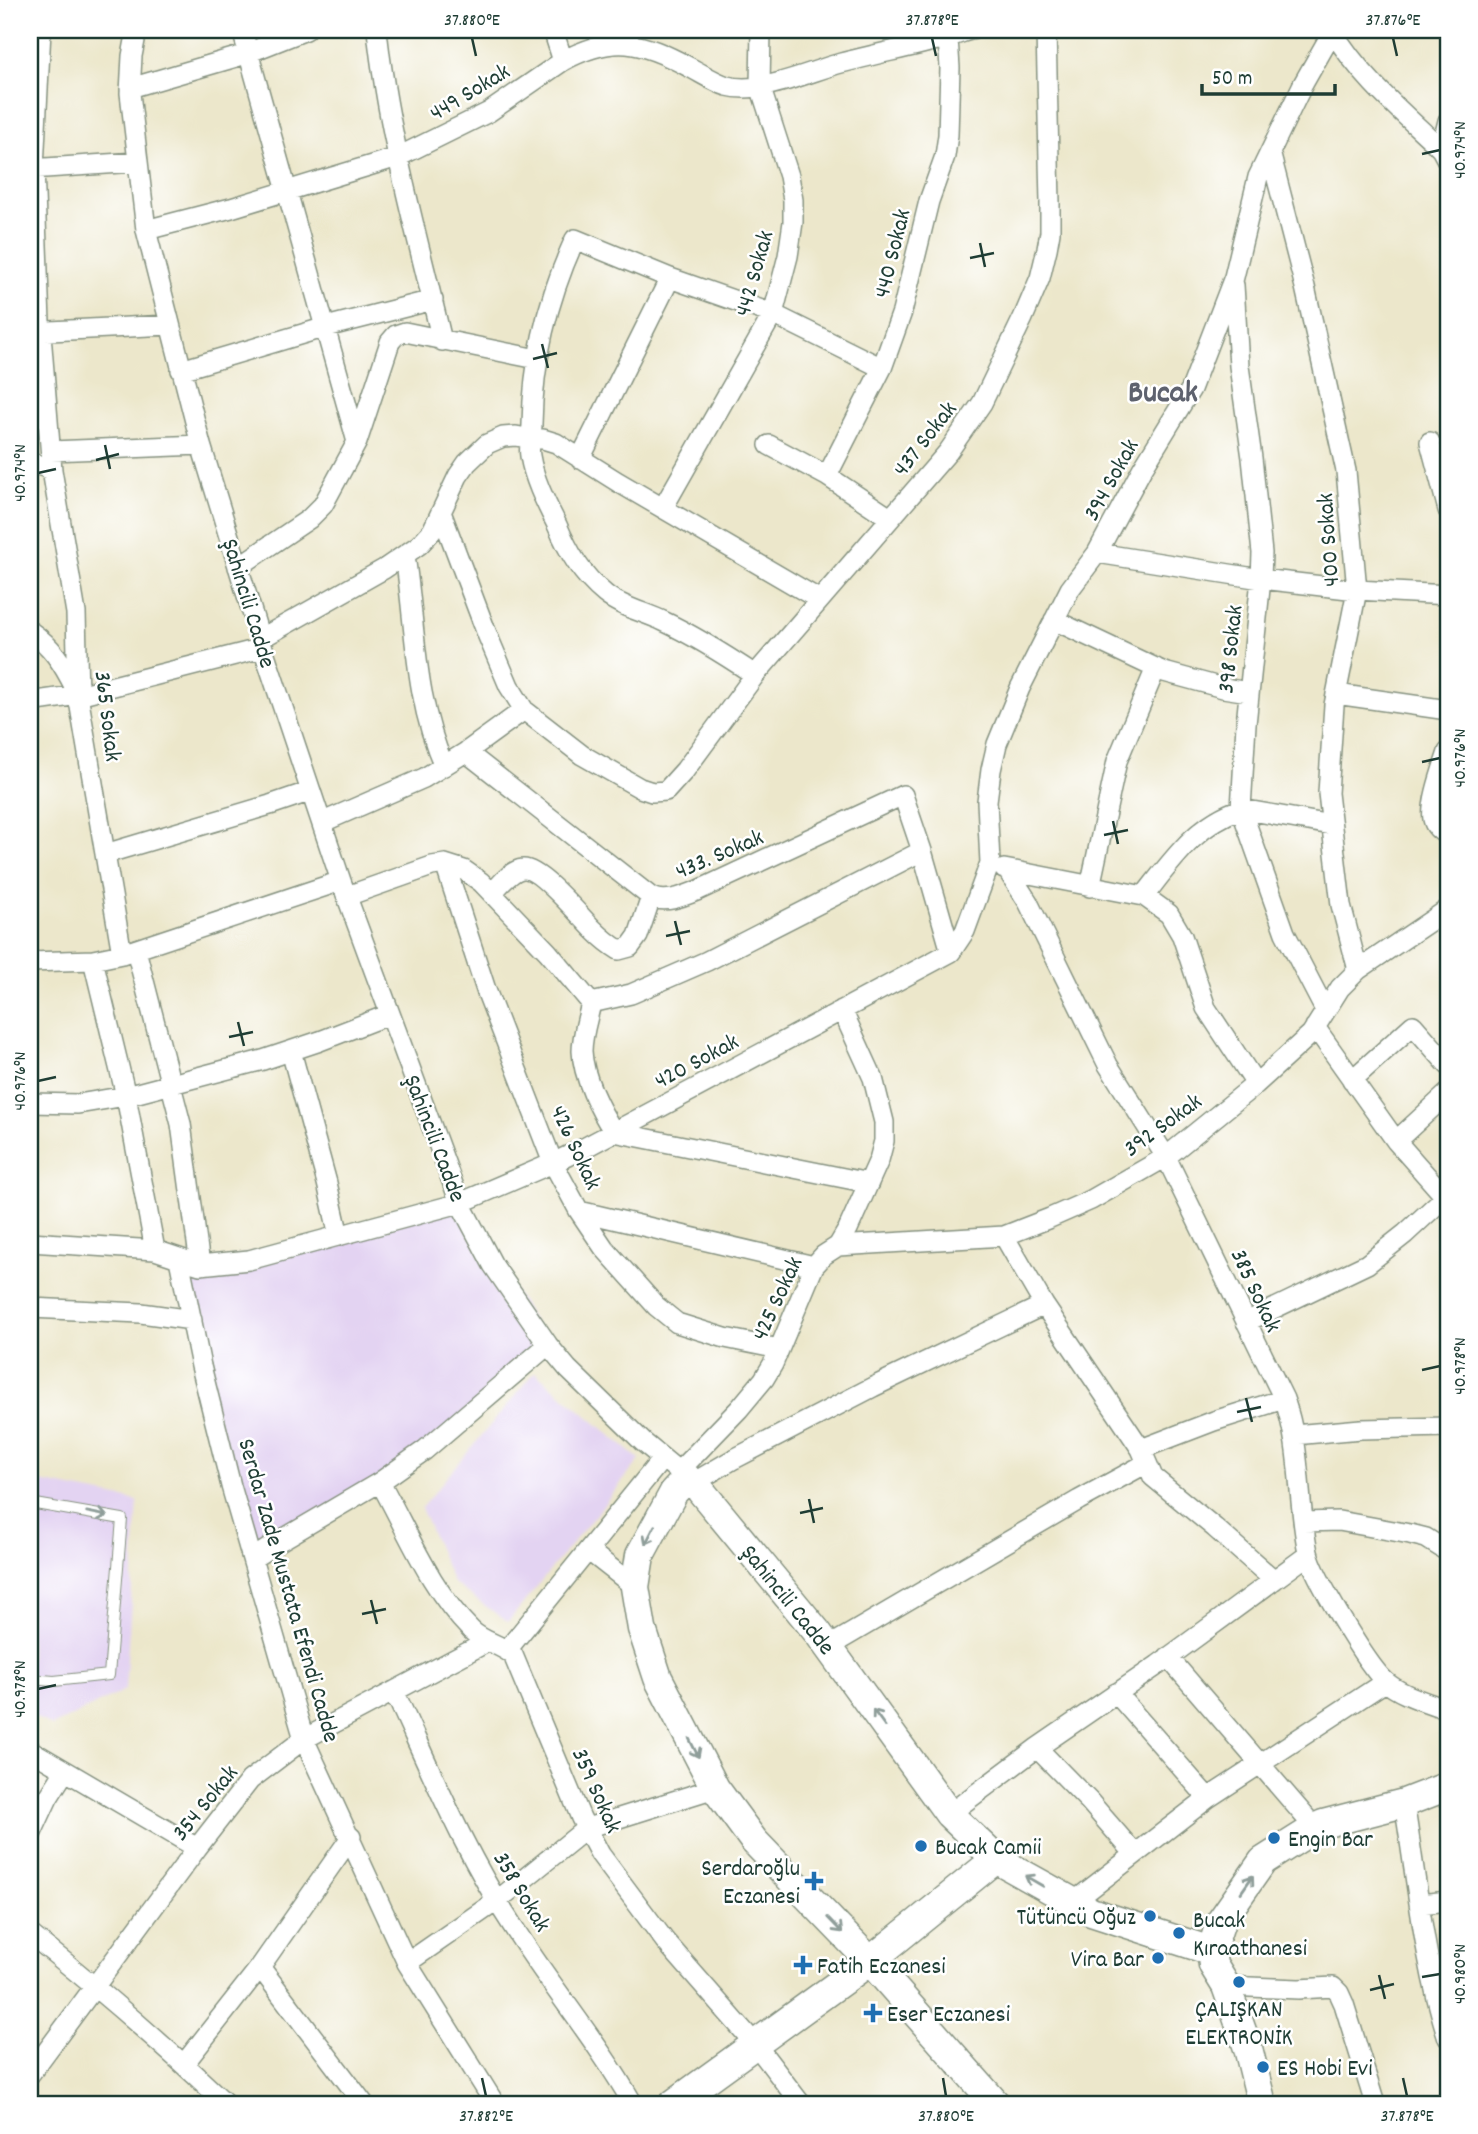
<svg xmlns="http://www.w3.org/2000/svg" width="1478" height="2134" font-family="Dekko,sans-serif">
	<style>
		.built { fill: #e3d3f2 }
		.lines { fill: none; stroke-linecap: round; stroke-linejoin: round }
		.lane-casing { stroke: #869280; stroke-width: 12 }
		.street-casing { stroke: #869280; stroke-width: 22 }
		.secondary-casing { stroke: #869280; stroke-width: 31 }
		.lane { stroke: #fff; stroke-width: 10 }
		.street { stroke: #fff; stroke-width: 19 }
		.secondary { stroke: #fff; stroke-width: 28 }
		.oneway { stroke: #8f9e9a }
		.ticks { fill: none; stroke: #1f3d34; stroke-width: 2.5 }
		.poi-dot { fill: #1f6fb2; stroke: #fff; stroke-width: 2.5 }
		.labels { text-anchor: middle; stroke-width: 5; stroke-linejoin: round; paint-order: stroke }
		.street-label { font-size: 24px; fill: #1f3d34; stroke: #fff }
		.poi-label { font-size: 24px; fill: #1f3d34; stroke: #fff; text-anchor: start }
		.district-label { font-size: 32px; font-weight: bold; fill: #5e626e; stroke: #fff }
		.neatline { fill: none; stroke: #1f3d34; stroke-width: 2.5 }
		.ticks-label { font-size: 18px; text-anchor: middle; fill: #1f3d34 }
	</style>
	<rect width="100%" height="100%" fill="#fff"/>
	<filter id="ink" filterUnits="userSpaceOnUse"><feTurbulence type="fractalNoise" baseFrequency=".0143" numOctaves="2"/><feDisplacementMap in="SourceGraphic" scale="14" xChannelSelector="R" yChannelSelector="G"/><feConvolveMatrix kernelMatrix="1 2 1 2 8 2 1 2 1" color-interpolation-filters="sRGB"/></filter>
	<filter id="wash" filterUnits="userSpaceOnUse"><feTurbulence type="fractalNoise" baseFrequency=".00686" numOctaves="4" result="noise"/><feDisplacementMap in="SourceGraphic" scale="28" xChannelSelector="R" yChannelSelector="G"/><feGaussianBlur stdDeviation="1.57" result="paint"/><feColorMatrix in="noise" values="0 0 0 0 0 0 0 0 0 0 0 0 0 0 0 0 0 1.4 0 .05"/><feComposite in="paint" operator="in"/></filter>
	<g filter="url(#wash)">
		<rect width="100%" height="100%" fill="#ece7cb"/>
		<path class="built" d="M460,1203L548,1345L380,1482L252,1559L185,1285L200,1265Z
			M535,1372L640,1460L508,1622L453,1583L421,1508Z
			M30,1480L138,1501L125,1690L52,1726L30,1715Z"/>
	</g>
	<g filter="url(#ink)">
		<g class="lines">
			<defs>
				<path id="lane" d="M30,1503L122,1519L109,1675L54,1681L30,1679"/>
				<path id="street" d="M41,30L34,168L40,322L52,470L76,613L78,695L122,954
					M137,30L132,56L130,93L146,230L201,445L263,648L341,881L460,1203L493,1265L548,1345L568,1369L643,1442L695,1485
					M242,30L357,442
					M377,30C388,135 418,238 442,341
					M553,30L563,61
					M1332,30C1359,76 1402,112 1441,149L1448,162
					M130,88L240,56L306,30
					M1441,149L1448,121
					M1270,152L1305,287L1346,471L1357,590L1334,705L1328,793L1341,905L1358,970
					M30,169L137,162
					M146,230L231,208L398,157L489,112L563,61C613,34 641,41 689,67C701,73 714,82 727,86C760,95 808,72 841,63C876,54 911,47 945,38C954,36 962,32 971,30
					M1234,285L1239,366L1252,458L1262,553L1261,579L1246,724L1241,809L1285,933L1325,1010
					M30,332L169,325
					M181,370L326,327L433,300
					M1430,442L1448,510
					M769,445L827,476L890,518
					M51,451L201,445
					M580,459L670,278
					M30,462L52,470
					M827,476L882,368L902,312L929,201L945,156L948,135L950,68L948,38L945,30
					M663,508L773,314L788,256L793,222V200L789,176L760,86L761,30
					M441,512L487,634L509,686L524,710L582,755L640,788L652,792L666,791L685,770L755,675L948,452L982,403L1023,318L1040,278L1047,249L1050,232V203L1046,30
					M1097,553L1261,579L1357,590L1448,595
					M405,556C416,628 414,698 444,766
					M238,567L309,519L323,505L357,442L390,342L396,335L405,332L537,359
					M1054,620L1164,672L1223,688L1249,692
					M30,631C52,646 63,664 75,688
					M260,639L384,569L419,545L432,531L458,476L467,463L487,444L503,437L516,436L532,439H543L556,443L618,482L820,600
					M755,675C725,655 695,636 663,621C644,612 621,607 605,594C581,574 569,553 557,525C546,503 534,480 530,456C528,446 532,434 532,424C533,359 548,298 575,239L670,278L773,314L882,368
					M1336,694L1448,710
					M30,702L78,695L263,648
					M466,752L651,897C666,904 684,896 699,890L903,795L922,851L951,952
					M1448,752C1443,768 1430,803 1433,819C1435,828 1441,831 1448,836
					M323,822L424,778L466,752L524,710
					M105,854L270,805L311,791
					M445,864L486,990L553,1163L579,1211L604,1248L656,1306L677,1323L725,1338L779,1349
					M1004,869L1144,896L1169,914L1182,936L1206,1008L1256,1084
					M1008,871L1028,902L1108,1065L1166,1157L1284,1399C1302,1448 1297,1501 1308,1552C1313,1575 1367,1665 1385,1681C1400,1695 1430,1703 1448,1710
					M1090,887L1117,761L1156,668
					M493,892C501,884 511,870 523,869C539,867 581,917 593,929C601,937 609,944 619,950L630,947L638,936L651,897
					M347,896L432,866L445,864L464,870L481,882L548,952L591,1003C588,1018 582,1035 582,1051C583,1077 600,1111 614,1132L869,1183
					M1144,896C1171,862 1197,823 1241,809L1331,825
					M136,950L181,1124L200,1265
					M93,960L126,1096L155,1250
					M30,962L93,960L122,954L341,881
					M591,1003L631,994L707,961L922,851
					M1315,1027L1396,1141L1448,1200
					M291,1051L327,1183L339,1236
					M1352,1080L1413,1025L1448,1065
					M30,1103L78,1104L126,1096L263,1060L320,1041L390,1014
					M1396,1141L1448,1093
					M579,1211L814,1266
					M1004,1236L1044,1305L1141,1449L1153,1477L1215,1528L1274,1580
					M30,1242L155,1250L200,1265L249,1260L460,1203L553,1163L584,1148L951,952L965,931L990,863L987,801L991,770L997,744L1020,688L1070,589L1097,553L1142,469L1191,389L1234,277L1258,177L1303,84L1333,31
					M838,1246L1004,1236L1050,1218L1091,1200L1166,1157L1256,1084L1311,1034L1340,988L1358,970L1448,909
					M179,1259L201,1366L231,1486L304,1739L407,1963L495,2104
					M30,1308L141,1313L192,1320
					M1246,1322L1367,1264L1405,1234L1445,1197
					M1294,1435L1361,1429L1448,1427
					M1141,1449L1214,1421L1284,1399
					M679,1471L739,1409L764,1379L773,1364L814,1266L824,1255L838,1246L848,1229L879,1160L884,1141V1122L873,1078L842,1010
					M380,1482C408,1532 430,1589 471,1630C483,1642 500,1644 513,1655L581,1818L600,1854L665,1941L756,2045L801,2104
					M693,1483L732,1460L873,1387L1044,1305
					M1304,1522L1339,1521L1410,1534L1426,1538L1448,1552
					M589,1551L635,1587
					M252,1559L283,1539L380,1482L425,1450L548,1345
					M828,1647L1079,1500L1147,1463
					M507,1650L662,1459
					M1168,1657L1315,1828
					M394,1691C431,1771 465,1854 514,1928C552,1988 598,2042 633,2104
					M1116,1693L1208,1798
					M1037,1748L1089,1801L1135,1854
					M30,1750L197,1848
					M1404,1803C1417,1881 1424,1963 1448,2038
					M949,1814L1037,1748L1158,1665L1308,1555
					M30,1837L48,1798L65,1771
					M1072,1903L1208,1798L1385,1682
					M1420,1904L1448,1901
					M30,1934C98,1988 163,2044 226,2104
					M407,1963L498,1900L587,1828L715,1788
					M260,1967L364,2104
					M1226,1986L1299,1989L1333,1987L1339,1993L1344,2004L1375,2104
					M184,2064L260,1967L351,1837
					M30,2074L197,1848L250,1780L304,1739L487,1642"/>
				<path id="secondary" d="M687,1478L674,1492L640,1555L635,1587L642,1629L658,1678L715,1788L754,1841L870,1961L996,2104
					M701,1491L818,1633L949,1814L996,1859L1091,1912L1211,1951
					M673,2104L870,1961L996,1859
					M1262,2104L1248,2048L1226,1986L1213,1965L1211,1951L1221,1921L1263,1861L1315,1828L1323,1824L1404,1803L1448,1786"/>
			</defs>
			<use href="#lane" class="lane-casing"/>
			<use href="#street" class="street-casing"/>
			<use href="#secondary" class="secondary-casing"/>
			<use href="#lane" class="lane"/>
			<use href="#street" class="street"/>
			<use href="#secondary" class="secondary"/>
		</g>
		<defs><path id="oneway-shaft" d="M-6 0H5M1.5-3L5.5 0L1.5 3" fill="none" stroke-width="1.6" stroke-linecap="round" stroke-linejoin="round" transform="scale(1.75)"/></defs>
		<g class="oneway">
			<use href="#oneway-shaft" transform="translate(97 1514) rotate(11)"/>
			<use href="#oneway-shaft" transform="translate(650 1535) rotate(117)"/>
			<use href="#oneway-shaft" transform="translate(879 1718) rotate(-126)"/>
			<use href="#oneway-shaft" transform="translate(694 1748) rotate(63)"/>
			<use href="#oneway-shaft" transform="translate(1034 1881) rotate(-150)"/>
			<use href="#oneway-shaft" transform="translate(1247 1884) rotate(-55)"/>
			<use href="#oneway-shaft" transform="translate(835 1925) rotate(46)"/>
		</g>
	</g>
	<path class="ticks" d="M472,38L476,56M932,38L936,56M1393,38L1397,56M1422,154L1440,150M980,243L985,267M970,258L994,253M542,344L548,368M533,359L557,353M105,445L110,469M96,460L119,454M38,473L56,469M1422,762L1440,758M1113,821L1118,844M1104,835L1128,830M675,921L681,945M666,936L690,931M238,1022L244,1046M229,1037L253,1032M38,1081L56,1077M1422,1370L1440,1366M1246,1398L1252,1422M1237,1412L1261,1407M809,1499L814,1523M800,1513L823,1508M371,1600L377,1624M362,1614L386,1609M38,1689L56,1685M1379,1975L1385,1999M1422,1977L1440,1974M1370,1990L1394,1984M482,2078L486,2096M943,2078L946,2096M1403,2078L1407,2096"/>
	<g class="poi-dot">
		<circle cx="1274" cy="1838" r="7"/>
		<circle cx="921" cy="1846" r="7"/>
		<path d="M810.5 1870.5h7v7h7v7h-7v7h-7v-7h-7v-7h7z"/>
		<circle cx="1150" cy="1916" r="7"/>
		<circle cx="1179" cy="1933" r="7"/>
		<circle cx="1158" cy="1958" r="7"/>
		<path d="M799.5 1954.5h7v7h7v7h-7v7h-7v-7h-7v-7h7z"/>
		<circle cx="1239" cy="1982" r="7"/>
		<path d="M869.5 2002.5h7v7h7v7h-7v7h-7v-7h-7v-7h7z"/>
		<circle cx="1263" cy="2067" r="7"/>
	</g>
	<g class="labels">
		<g class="street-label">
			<text transform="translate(469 91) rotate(-31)" y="8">449 Sokak</text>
			<text transform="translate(891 253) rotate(-76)" y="8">440 Sokak</text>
			<text transform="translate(753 273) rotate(-74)" y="8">442 Sokak</text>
			<text transform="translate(924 438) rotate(-52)" y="8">437 Sokak</text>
			<text transform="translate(1110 479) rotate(-61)" y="8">394 Sokak</text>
			<text transform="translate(1327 540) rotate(-94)" y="8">400 Sokak</text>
			<text transform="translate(250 603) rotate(73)" y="8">Şahincili Cadde</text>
			<text transform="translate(1229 649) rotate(-84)" y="8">398 Sokak</text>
			<text transform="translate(109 716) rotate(83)" y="8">365 Sokak</text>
			<text transform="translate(719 853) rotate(-23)" y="8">433. Sokak</text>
			<text transform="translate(696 1060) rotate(-28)" y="8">420 Sokak</text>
			<text transform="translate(1162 1124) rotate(-36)" y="8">392 Sokak</text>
			<text transform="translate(436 1138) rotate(69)" y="8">Şahincili Cadde</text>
			<text transform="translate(577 1147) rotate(65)" y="8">426 Sokak</text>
			<text transform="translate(1257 1290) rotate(65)" y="8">385 Sokak</text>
			<text transform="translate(776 1298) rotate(-65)" y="8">425 Sokak</text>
			<text transform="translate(290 1590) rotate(74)" y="8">Serdar Zade Mustata Efendi Cadde</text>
			<text transform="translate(789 1599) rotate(51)" y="8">Şahincili Cadde</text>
			<text transform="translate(598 1790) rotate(66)" y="8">359 Sokak</text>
			<text transform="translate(204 1802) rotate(-51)" y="8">354 Sokak</text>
			<text transform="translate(523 1891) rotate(59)" y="8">358 Sokak</text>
		</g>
		<g class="poi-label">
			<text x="1288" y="1846">Engin Bar</text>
			<text x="935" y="1854">Bucak Camii</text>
			<text x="800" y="1875" text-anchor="end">Serdaroğlu<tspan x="800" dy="28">Eczanesi</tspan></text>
			<text x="1136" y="1924" text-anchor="end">Tütüncü Oğuz</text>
			<text x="1193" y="1927">Bucak<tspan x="1193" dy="28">Kıraathanesi</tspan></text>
			<text x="1144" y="1966" text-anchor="end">Vira Bar</text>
			<text x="817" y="1973">Fatih Eczanesi</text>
			<text x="1239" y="2016" text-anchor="middle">ÇALIŞKAN<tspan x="1239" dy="28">ELEKTRONİK</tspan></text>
			<text x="887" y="2021">Eser Eczanesi</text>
			<text x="1277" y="2075">ES Hobi Evi</text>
		</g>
		<g class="district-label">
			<text x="1163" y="401">Bucak</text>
		</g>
	</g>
	<rect width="1478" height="2134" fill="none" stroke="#fff" stroke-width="77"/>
	<path d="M1202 84v10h133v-10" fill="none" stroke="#1f3d34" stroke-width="3.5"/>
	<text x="1212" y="84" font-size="21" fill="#1f3d34" stroke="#ffffff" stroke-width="5" paint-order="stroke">50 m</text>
	<rect x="38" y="38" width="1402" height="2058" class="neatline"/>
	<g class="ticks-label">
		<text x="472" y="25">37.880°E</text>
		<text x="932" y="25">37.878°E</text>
		<text x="1393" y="25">37.876°E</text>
		<text transform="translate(1459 150) rotate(-90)" y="6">40.974°N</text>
		<text transform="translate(19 473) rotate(-90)" y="6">40.974°N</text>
		<text transform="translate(1459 758) rotate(-90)" y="6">40.976°N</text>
		<text transform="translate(19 1081) rotate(-90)" y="6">40.976°N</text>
		<text transform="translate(1459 1366) rotate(-90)" y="6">40.978°N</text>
		<text transform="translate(19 1689) rotate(-90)" y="6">40.978°N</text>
		<text transform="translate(1459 1974) rotate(-90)" y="6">40.980°N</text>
		<text x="486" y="2121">37.882°E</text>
		<text x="946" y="2121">37.880°E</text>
		<text x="1407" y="2121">37.878°E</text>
	</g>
</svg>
